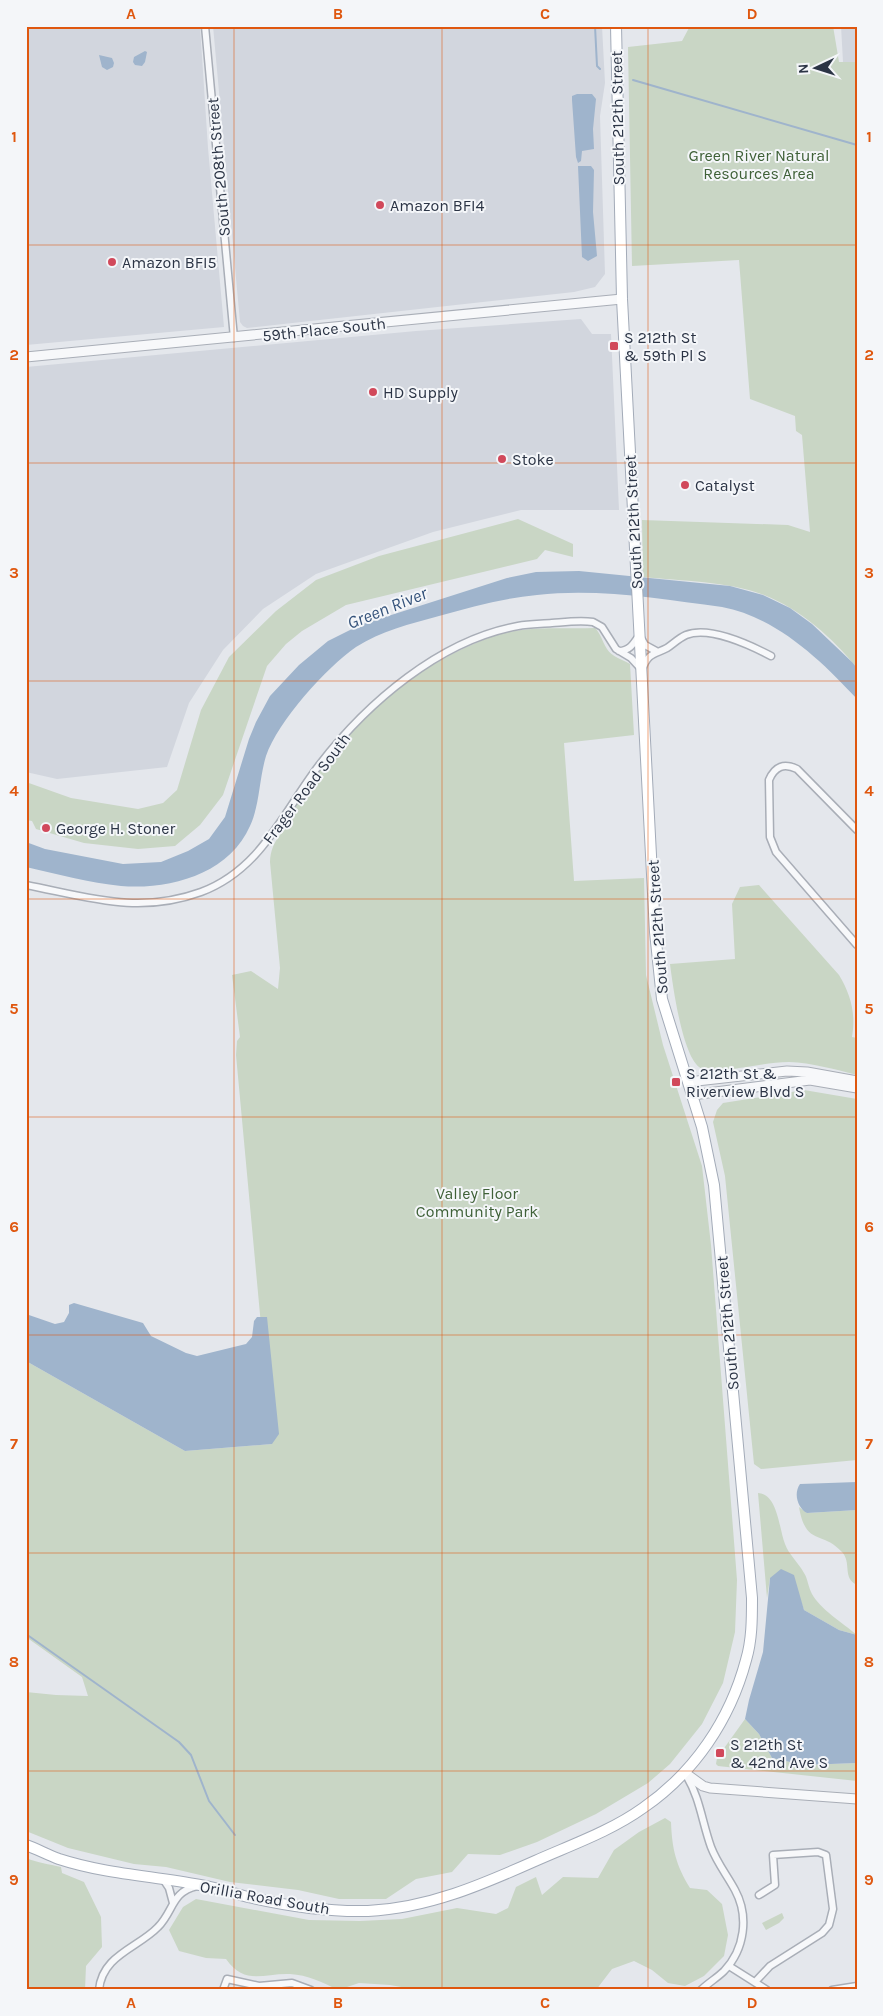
<svg xmlns="http://www.w3.org/2000/svg" width="883" height="2016" font-family="Karla,sans-serif">
	<style>
		.built { fill: #d2d6de }
		.green { fill: #c9d6c5 }
		.water { fill: #9fb4cc }
		.lines { fill: none; stroke-linecap: round; stroke-linejoin: round }
		.stream { stroke: #9fb4cc; stroke-width: 2 }
		.minor-casing { stroke: #a9aeb7; stroke-width: 9 }
		.tertiary-casing { stroke: #a9aeb7; stroke-width: 11 }
		.primary-casing { stroke: #a3abb8; stroke-width: 12 }
		.minor { stroke: #f7f8fa; stroke-width: 6 }
		.tertiary { stroke: #f7f8fa; stroke-width: 9 }
		.primary { stroke: #fff; stroke-width: 10 }
		.grid { fill: none; stroke: #df570f; stroke-width: 1; stroke-opacity: 0.55 }
		.poi-dot { fill: #d1495b; stroke: #f4f6f9; stroke-width: 2 }
		.labels { text-anchor: middle; stroke-width: 4; stroke-linejoin: round; paint-order: stroke }
		.street-label { font-size: 16px; fill: #2b3445; stroke: #f4f6f9 }
		.park-label { font-size: 16px; fill: #3f6138; stroke: #f4f6f9 }
		.poi-label { font-size: 16px; fill: #2b3445; stroke: #f4f6f9; text-anchor: start }
		.water-label { font-size: 18px; font-style: italic; fill: #34527a; stroke: #f4f6f9 }
		.neatline { fill: none; stroke: #df570f; stroke-width: 2 }
		.grid-label { font-size: 16px; text-anchor: middle; font-weight: bold; fill: #df570f }
	</style>
	<rect width="100%" height="100%" fill="#e4e7ec"/>
	<path class="built" d="M26,26H200L208,148L224,327L26,345Z
		M213,26H602L605,83L600,116L605,274L595,287L574,292L247,328L243,326L240,322Z
		M841,26H857V62H843Z
		M581,319L592,334H611L619,510H521L433,532L316,574L263,609L223,650L189,703L167,767L57,779L26,772V367L416,331Z"/>
	<path class="green" d="M690,26H833L839,62H857V668C833,638 800,609 764,595C727,581 682,581 643,577L642,520L788,525L810,532L802,435L796,431L795,416L750,399L739,260L632,266L628,47L682,41Z
		M518,519L573,544V557L545,550L537,559L346,605L302,631L286,644L267,666L223,795L200,825L175,846L138,849L84,843L36,829L32,821L26,820V782L71,798L138,809L163,803L177,790L201,710L229,657L276,611L316,580L379,556Z
		M595,628C601,634 602,641 607,649C612,657 622,659 630,664L634,735L564,743L574,881L644,878L646,975L663,1045L702,1166L711,1245L737,1580L735,1632L723,1683L702,1724L670,1764L648,1783L596,1814L537,1842L500,1855L468,1854L452,1872L416,1879L386,1899H339L298,1890L230,1882L166,1867L134,1864L68,1848L26,1831V1692L56,1695L88,1696L82,1677L26,1637V1361L185,1451L272,1444L236,1055L237,1041L240,1037L232,975L251,971L278,989L280,968L270,862C271,839 284,834 293,816C295,811 295,806 297,801C336,734 404,673 476,643C484,640 492,636 500,634C530,626 564,629 595,628Z
		M759,885L839,975C851,995 856,1014 852,1037L857,1038V1075C834,1069 812,1063 789,1062C773,1062 755,1066 739,1068C727,1070 710,1076 699,1067C682,1053 673,987 670,964L735,959L732,904L740,887Z
		M804,1090L857,1099V1460L761,1469L754,1464L725,1176L713,1122L717,1110L723,1103Z
		M758,1493C778,1494 779,1529 785,1544C789,1555 798,1562 804,1573C808,1579 808,1587 812,1594C820,1609 843,1623 857,1635L839,1630L804,1610L798,1593L770,1578L767,1598Z
		M799,1507L807,1513L857,1510V1585C842,1578 852,1563 842,1552C822,1530 806,1547 799,1507Z
		M745,1719L759,1734L772,1758L804,1765L857,1763V1781L718,1766L716,1764L717,1758Z
		M665,1818L671,1822C672,1849 676,1865 690,1888L707,1890L722,1904L728,1935L724,1956L704,1976L685,1986L668,1983L652,1970L634,1961L612,1969L596,1990H418L390,1985L359,1983L338,1990C322,1982 308,1975 290,1974C263,1973 245,1986 226,1959L206,1958L179,1951L169,1930L183,1907L196,1899L309,1920L360,1921L402,1919L457,1908L496,1914L508,1908L516,1887L536,1877L542,1895L563,1877L598,1878L614,1850L639,1832Z
		M26,1858C38,1863 49,1864 61,1867L62,1873L84,1882L101,1917L102,1947L86,1966L85,1990H26Z
		M782,1913L784,1918L779,1923L766,1930L762,1923Z"/>
	<path class="water" d="M145,51L147,52L145,62L142,66L135,65L133,62L134,57Z
		M99,55L112,58L114,63L113,67L107,70L102,67Z
		M577,94H592L596,99L593,129L594,149L582,151L581,161L578,163L576,157L572,100V96Z
		M578,166H591L594,170L593,212L597,256L588,261L582,257Z
		M579,571L730,586L763,595L790,608L812,624L852,662L857,668V699C821,660 776,617 722,607C661,599 598,588 537,595C504,598 471,607 439,616C410,624 381,631 356,647C326,668 278,721 266,756C259,779 260,804 250,826C229,874 170,890 121,886C90,883 57,874 26,867V842L45,849L123,864L161,862L188,851L209,839L225,817L249,739L256,722L270,696L299,665L328,641L360,625L507,578L536,572Z
		M74,1303L143,1323L151,1336L186,1353L197,1356L246,1344L252,1337L254,1321L257,1317H267L279,1434L272,1444L185,1451L26,1361V1314L55,1324L64,1322L69,1313V1305Z
		M857,1482V1510L807,1513C798,1508 793,1494 800,1484Z
		M781,1569L794,1575L804,1610L839,1630L857,1635V1763L804,1765L772,1758L759,1734L745,1719L749,1700L763,1652L770,1578Z"/>
	<g class="lines">
		<path class="stream" d="M595,26L597,66L600,69
			M633,80L857,145
			M26,1634L179,1742L191,1755L209,1801L235,1835"/>
		<defs>
			<path id="minor" d="M205,26L234,338
				M641,638L645,645L656,651
				M619,651C630,651 634,643 640,634
				M857,830L797,769C784,763 775,766 769,780L770,837L776,852L857,945
				M26,885C88,897 138,915 201,892C262,869 283,812 320,764C367,703 440,640 518,626C529,624 541,624 552,623C565,622 580,620 593,622L602,627L616,649L631,658L642,670C648,653 653,655 667,648C673,644 679,638 686,635C709,626 750,645 771,656
				M686,1775C700,1798 702,1822 711,1847C717,1863 727,1875 735,1890C749,1916 745,1949 724,1971C717,1978 708,1983 701,1990
				M163,1879L169,1888L173,1903
				M729,1966L767,1990
				M755,1982L770,1966L822,1933L829,1925L833,1909L826,1855L818,1852L773,1855L775,1885L759,1895
				M99,1990C102,1955 138,1948 158,1927C174,1911 171,1892 197,1886
				M223,1990L227,1979L259,1986L292,1983L311,1990
				M832,1990L857,1986"/>
			<path id="tertiary" d="M26,357L622,299
				M688,1082L787,1071L807,1072L857,1081
				M692,1095L810,1080L857,1088
				M685,1773L703,1786L710,1788L857,1799"/>
			<path id="primary" d="M26,1845C37,1849 48,1855 59,1859C105,1874 154,1876 200,1885C217,1888 232,1893 248,1897C287,1906 329,1912 368,1911C428,1908 481,1885 535,1861C571,1845 611,1831 643,1808C694,1773 730,1720 746,1660C752,1640 752,1619 752,1598L714,1185L702,1127L662,999L655,932L622,299L616,26"/>
		</defs>
		<use href="#minor" class="minor-casing"/>
		<use href="#tertiary" class="tertiary-casing"/>
		<use href="#primary" class="primary-casing"/>
		<use href="#minor" class="minor"/>
		<use href="#tertiary" class="tertiary"/>
		<use href="#primary" class="primary"/>
	</g>
	<path class="grid" d="M234,26V1990M442,26V1990M648,26V1990M26,245H857M26,463H857M26,681H857M26,899H857M26,1117H857M26,1335H857M26,1553H857M26,1771H857"/>
	<g class="poi-dot">
		<circle cx="380" cy="205" r="5"/>
		<circle cx="112" cy="262" r="5"/>
		<rect x="609" y="341" width="10" height="10" rx="2.5"/>
		<circle cx="373" cy="392" r="5"/>
		<circle cx="502" cy="459" r="5"/>
		<circle cx="685" cy="485" r="5"/>
		<circle cx="46" cy="828" r="5"/>
		<rect x="671" y="1077" width="10" height="10" rx="2.5"/>
		<rect x="715" y="1748" width="10" height="10" rx="2.5"/>
	</g>
	<g class="labels">
		<g class="street-label">
			<text transform="translate(617 118) rotate(-91)" y="6">South 212th Street</text>
			<text transform="translate(218 167) rotate(-95)" y="6">South 208th Street</text>
			<text transform="translate(324 329) rotate(-6)" y="6">59th Place South</text>
			<text transform="translate(633 522) rotate(-93)" y="6">South 212th Street</text>
			<text transform="translate(306 788) rotate(-53)" y="6">Frager Road South</text>
			<text transform="translate(657 927) rotate(-94)" y="6">South 212th Street</text>
			<text transform="translate(727 1323) rotate(-95)" y="6">South 212th Street</text>
			<text transform="translate(265 1897) rotate(10)" y="6">Orillia Road South</text>
		</g>
		<g class="park-label">
			<text x="759" y="161">Green River Natural<tspan x="759" dy="18">Resources Area</tspan></text>
			<text x="477" y="1199">Valley Floor<tspan x="477" dy="18">Community Park</tspan></text>
		</g>
		<g class="poi-label">
			<text x="390" y="211">Amazon BFI4</text>
			<text x="122" y="268">Amazon BFI5</text>
			<text x="624" y="343">S 212th St<tspan x="624" dy="18">&amp; 59th Pl S</tspan></text>
			<text x="383" y="398">HD Supply</text>
			<text x="512" y="465">Stoke</text>
			<text x="695" y="491">Catalyst</text>
			<text x="56" y="834">George H. Stoner</text>
			<text x="686" y="1079">S 212th St &amp;<tspan x="686" dy="18">Riverview Blvd S</tspan></text>
			<text x="730" y="1750">S 212th St<tspan x="730" dy="18">&amp; 42nd Ave S</tspan></text>
		</g>
		<g class="water-label">
			<text transform="translate(387 608) rotate(-22)" y="6">Green River</text>
		</g>
	</g>
	<rect width="883" height="2016" fill="none" stroke="#f4f6f9" stroke-width="55"/>
	<g transform="translate(816 68) rotate(266)" stroke="#f4f6f9" stroke-width="4" paint-order="stroke">
	<path d="M0-4L9 19L0 12L-9 19Z" fill="#2b3445"/>
	<text y="-8" font-size="14" font-weight="bold" text-anchor="middle" fill="#2b3445">N</text>
	</g>
	<rect x="28" y="28" width="828" height="1960" class="neatline"/>
	<g class="grid-label">
		<text x="131" y="19">A</text>
		<text x="338" y="19">B</text>
		<text x="545" y="19">C</text>
		<text x="752" y="19">D</text>
		<text x="14" y="142">1</text>
		<text x="869" y="142">1</text>
		<text x="14" y="360">2</text>
		<text x="869" y="360">2</text>
		<text x="14" y="578">3</text>
		<text x="869" y="578">3</text>
		<text x="14" y="796">4</text>
		<text x="869" y="796">4</text>
		<text x="14" y="1014">5</text>
		<text x="869" y="1014">5</text>
		<text x="14" y="1232">6</text>
		<text x="869" y="1232">6</text>
		<text x="14" y="1449">7</text>
		<text x="869" y="1449">7</text>
		<text x="14" y="1667">8</text>
		<text x="869" y="1667">8</text>
		<text x="14" y="1885">9</text>
		<text x="869" y="1885">9</text>
		<text x="131" y="2008">A</text>
		<text x="338" y="2008">B</text>
		<text x="545" y="2008">C</text>
		<text x="752" y="2008">D</text>
	</g>
</svg>
